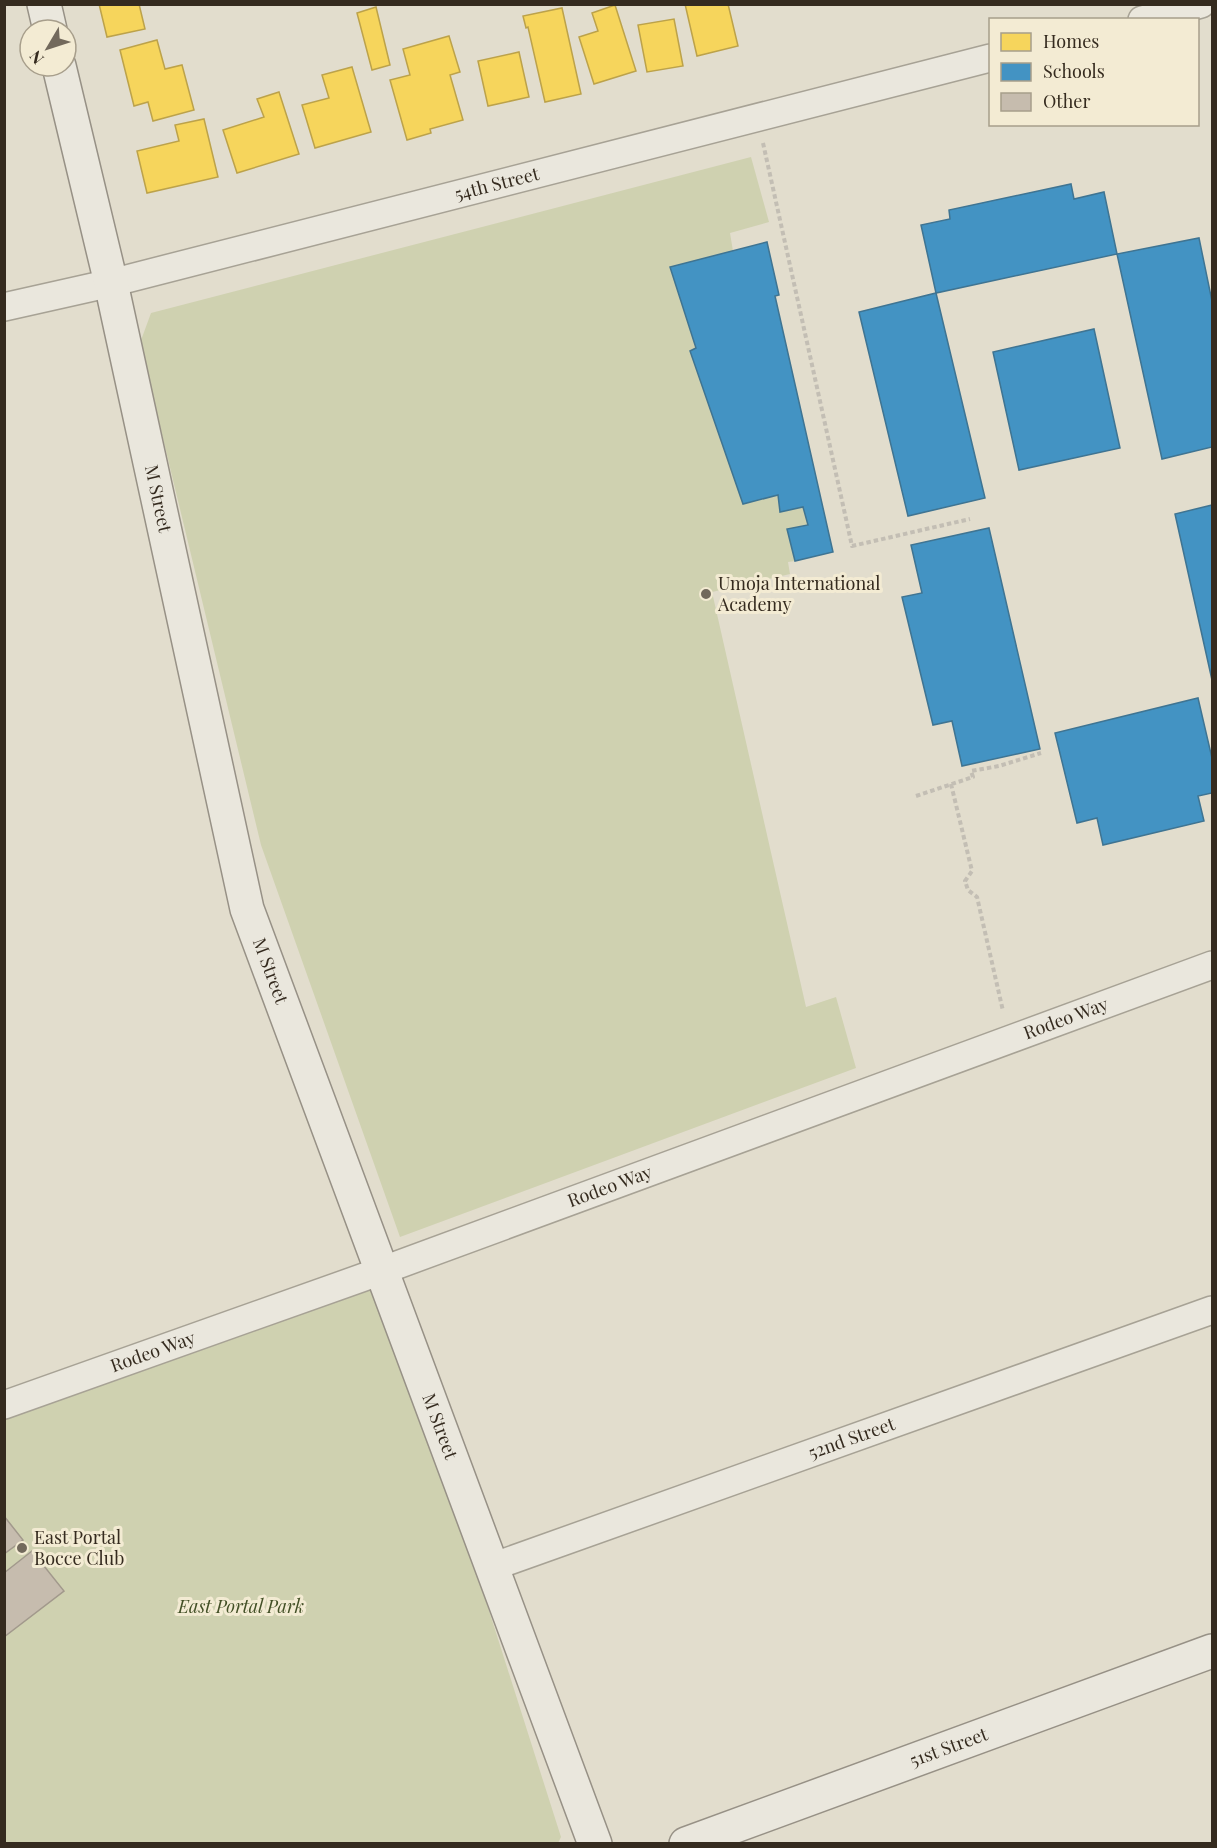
<svg xmlns="http://www.w3.org/2000/svg" width="1217" height="1848" font-family="'Playfair Display',serif">
	<style>
		.green { fill: #cfd1b0 }
		.homes { fill: #f6d55c; stroke: #bca24a; stroke-width: 1.5 }
		.schools { fill: #4393c3; stroke: #3f7492; stroke-width: 1.5 }
		.building { fill: #c6bcae; stroke: #a2998c; stroke-width: 1.5 }
		.lines { fill: none; stroke-linecap: round; stroke-linejoin: round }
		.street-casing { stroke: #a7a295; stroke-width: 30 }
		.secondary-casing { stroke: #979186; stroke-width: 36 }
		.path { stroke: #c3beb4; stroke-width: 4; stroke-dasharray: 4.5 3; stroke-linecap: butt }
		.street { stroke: #eae7dd; stroke-width: 27 }
		.secondary { stroke: #eae7dd; stroke-width: 33 }
		.poi-dot { fill: #72695c; stroke: #f3ebd3; stroke-width: 2 }
		.labels { text-anchor: middle; stroke-width: 6; stroke-linejoin: round; paint-order: stroke }
		.street-label { font-size: 18px; fill: #352b1f; stroke: #f3ebd3 }
		.poi-label { font-size: 18px; fill: #352b1f; stroke: #f3ebd3; text-anchor: start }
		.park-label { font-size: 18px; font-style: italic; fill: #435026; stroke: #f3ebd3 }
	</style>
	<rect width="100%" height="100%" fill="#e2ddcd"/>
	<path class="green" d="M751,157L769,222L730,233L733,251L671,267L696,348L691,351L778,495L780,512L803,507L808,525L787,529L795,561L788,562L790,574L712,592L806,1007L836,997L856,1068L400,1237L261,845L140,343L151,313Z
		M381,1271L561,1837L558,1843L5,1844V1406Z"/>
	<path class="homes" d="M99,4H139L145,29L107,37Z
		M685,4H728L738,46L697,56Z
		M615,5L636,71L594,84L579,37L598,31L592,13Z
		M376,7L390,65L372,70L357,13Z
		M562,8L581,94L545,102L528,27L526,28L523,16Z
		M674,19L683,66L647,72L638,25Z
		M449,36L460,72L450,75L463,120L430,129L431,133L407,140L390,80L410,75L403,49Z
		M157,40L165,69L182,65L194,110L153,121L148,102L134,106L120,50Z
		M519,52L529,97L488,106L478,61Z
		M352,67L371,132L315,148L302,105L329,98L322,75Z
		M279,92L299,154L237,173L223,130L264,117L257,99Z
		M204,119L218,177L147,193L137,151L179,141L175,125Z"/>
	<path class="schools" d="M1071,184L1074,199L1104,192L1117,254L936,293L921,225L950,219L949,210Z
		M1199,238L1212,301V447L1162,459L1117,254Z
		M767,242L779,295L775,296L833,552L795,561L787,529L808,525L803,507L780,512L778,495L743,504L690,351L696,348L670,267Z
		M936,293L985,498L908,516L859,312Z
		M1094,329L1120,448L1019,470L993,352Z
		M1212,505V680L1175,514Z
		M989,528L1040,749L962,766L952,721L933,725L902,597L922,593L911,545Z
		M1198,698L1212,758V793L1198,796L1204,821L1103,845L1097,818L1077,823L1055,733Z"/>
	<path class="building" d="M4,1516L23,1540L4,1554Z
		M32,1551L64,1591L4,1637V1573Z"/>
	<g class="lines">
		<defs>
			<g id="street">
				<path d="M1142,20L1201,4"/>
				<path id="s1" d="M4,307L111,283L990,58"/>
				<path id="s2" d="M4,1405L381,1271L1212,965"/>
				<path id="s3" d="M492,1567L1212,1310"/>
			</g>
			<g id="secondary">
				<path d="M44,4L50,30"/>
				<path id="s4" d="M59,66L111,283L247,909L595,1844"/>
				<path id="s5" d="M686,1844L1212,1651"/>
			</g>
		</defs>
		<use href="#street" class="street-casing"/>
		<use href="#secondary" class="secondary-casing"/>
		<path class="path" d="M763,143L852,546L970,519
			M951,784L972,871L965,881L968,890L977,897L1003,1011
			M916,796L973,777L971,771L999,766L1041,753"/>
		<use href="#street" class="street"/>
		<use href="#secondary" class="secondary"/>
	</g>
	<g class="poi-dot">
		<circle cx="706" cy="594" r="6"/>
		<circle cx="22" cy="1548" r="6"/>
	</g>
	<g class="labels">
		<g class="street-label">
			<text dy="6" stroke="none"><textPath href="#s1" startOffset="508">54th Street</textPath></text>
			<text dy="6" stroke="none"><textPath href="#s4" startOffset="444">M Street</textPath></text>
			<text dy="6" stroke="none"><textPath href="#s4" startOffset="930">M Street</textPath></text>
			<text dy="6" stroke="none"><textPath href="#s2" startOffset="1130">Rodeo Way</textPath></text>
			<text dy="6" stroke="none"><textPath href="#s2" startOffset="644">Rodeo Way</textPath></text>
			<text dy="6" stroke="none"><textPath href="#s2" startOffset="158">Rodeo Way</textPath></text>
			<text dy="6" stroke="none"><textPath href="#s4" startOffset="1416">M Street</textPath></text>
			<text dy="6" stroke="none"><textPath href="#s3" startOffset="382">52nd Street</textPath></text>
			<text dy="6" stroke="none"><textPath href="#s5" startOffset="280">51st Street</textPath></text>
		</g>
		<g class="poi-label">
			<text x="718" y="590">Umoja International<tspan x="718" dy="21">Academy</tspan></text>
			<text x="34" y="1544">East Portal<tspan x="34" dy="21">Bocce Club</tspan></text>
		</g>
		<g class="park-label">
			<text x="241" y="1613">East Portal Park</text>
		</g>
	</g>
	<rect width="1217" height="1848" fill="none" stroke="#352b1f" stroke-width="12"/>
	<rect x="989" y="18" width="210" height="108" fill="#f3ebd3" stroke="#a79e8b" stroke-width="1.5"/>
	<rect x="1001" y="33" width="30" height="18" fill="#f6d55c" stroke="#a79e8b" stroke-width="1.5"/>
	<text x="1043" y="48" font-size="18" fill="#352b1f">Homes</text>
	<rect x="1001" y="63" width="30" height="18" fill="#4393c3" stroke="#a79e8b" stroke-width="1.5"/>
	<text x="1043" y="78" font-size="18" fill="#352b1f">Schools</text>
	<rect x="1001" y="93" width="30" height="18" fill="#c6bcae" stroke="#a79e8b" stroke-width="1.5"/>
	<text x="1043" y="108" font-size="18" fill="#352b1f">Other</text>
	<g transform="translate(48 48) rotate(231)"><circle r="28" fill="#f3ebd3" stroke="#a79e8b" stroke-width="1.5"/>
	<path d="M0-4.5L10 22L0 15L-10 22Z" fill="#72695c"/>
	<text y="-9" font-size="16" font-weight="bold" text-anchor="middle" fill="#352b1f">N</text>
	</g>
</svg>
